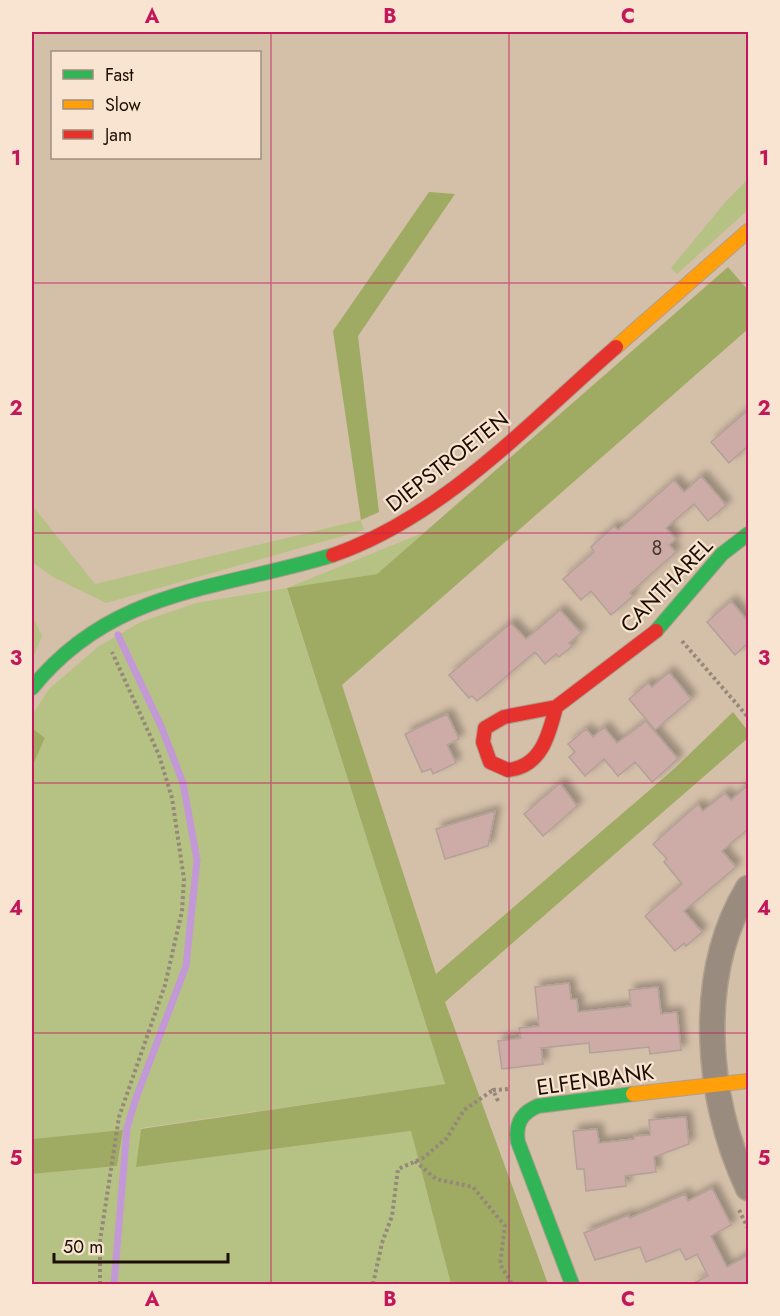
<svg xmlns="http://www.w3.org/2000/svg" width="780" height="1316" font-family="Jost,sans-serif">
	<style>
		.green { fill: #b6c283 }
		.forest { fill: #9fab63 }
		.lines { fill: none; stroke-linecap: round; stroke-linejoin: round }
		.stream { stroke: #c398d6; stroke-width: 7 }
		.building { fill: #cdaca8; stroke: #b3a097; stroke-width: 1.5; filter: url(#shadow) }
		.street-casing { stroke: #b09f8e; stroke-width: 27 }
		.fast-casing { stroke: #b09f8e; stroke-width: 16 }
		.slow-casing { stroke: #b09f8e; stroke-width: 16 }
		.jam-casing { stroke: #b09f8e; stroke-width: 16 }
		.path { stroke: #95887a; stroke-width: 4; stroke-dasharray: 3 3; stroke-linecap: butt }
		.street { stroke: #998c7e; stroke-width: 24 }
		.fast { stroke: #30b455; stroke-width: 14 }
		.slow { stroke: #ff9f0a; stroke-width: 14 }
		.jam { stroke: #e5322d; stroke-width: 14 }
		.grid { fill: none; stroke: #c2185b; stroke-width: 1.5; stroke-opacity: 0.55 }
		.labels { text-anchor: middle; stroke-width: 4.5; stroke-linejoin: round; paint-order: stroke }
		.number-label { font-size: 20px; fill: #48362c }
		.street-label { font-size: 22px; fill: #1c0f02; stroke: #f8e4d0 }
		.neatline { fill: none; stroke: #c2185b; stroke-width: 2 }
		.grid-label { font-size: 20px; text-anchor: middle; font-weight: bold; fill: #c2185b }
	</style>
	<defs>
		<filter id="shadow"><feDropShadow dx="5.5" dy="-5.5" stdDeviation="3" flood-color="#0004"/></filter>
	</defs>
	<rect width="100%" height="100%" fill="#d4bfa9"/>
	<path class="green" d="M748,179V210L677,274L671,268L727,200Z
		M32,505L95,584L361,520L364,530L106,603L53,577L32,562Z
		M425,532L377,574L287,589L445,1084L141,1128L137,1167L411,1131L451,1284H32V1174L117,1166L123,1130L32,1139V767L45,738L32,728V715L49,689L99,646L141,622L196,603L287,588Z
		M32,615L42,636L32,660Z"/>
	<path class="forest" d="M429,192L455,194L358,336L379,512L361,520L333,331Z
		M728,267L748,290V329L342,685L436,974L674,769L733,712L748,731V738L445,1002L548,1284H451L411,1131L136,1167L141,1129L445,1084L287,588L377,574Z
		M32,728L45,738L32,767Z
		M123,1130L117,1166L32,1174V1139Z"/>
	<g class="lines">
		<path class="stream" d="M114,1284L127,1128L136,1098L186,966L197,860L183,783L161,726L118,635"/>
	</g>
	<path class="building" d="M748,410V446L729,463L711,442Z
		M701,476L726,505L708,521L694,504L666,528L676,539L669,545L676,552L630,593L633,596L611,615L591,591L581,600L563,579L594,552L591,547L614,526L618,530L674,480L684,492Z
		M731,601L748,621V643L735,655L707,622Z
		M560,610L581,633L569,643L572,646L559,657L556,654L545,664L535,652L477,701L472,696L469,698L449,675L511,623L526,639Z
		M669,672L691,699L655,730L629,699L648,683L652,687Z
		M447,714L459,739L447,745L456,763L433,774L431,769L422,772L405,734Z
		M646,721L678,759L652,782L635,762L618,776L604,759L585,776L569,757L575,752L568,744L586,729L593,737L604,727L617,743Z
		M560,783L577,806L543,836L524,814Z
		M748,785V829L722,851L736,867L684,911L702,932L686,946L684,943L675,951L645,916L682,884L664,862L667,859L653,844L698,804L703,811L725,793L731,800Z
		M495,811L488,846L445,859L436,829Z
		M569,983L571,999H577L578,1012L631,1006L629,990L658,987L661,1014L677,1012L681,1050L650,1054L649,1047L590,1053L589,1043L541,1048L543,1064L502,1069L498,1041L521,1038L519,1028L539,1026L535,987Z
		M686,1117L689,1144L654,1157L656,1172L625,1176L626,1186L586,1191L584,1169H577L573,1131L597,1129L599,1143L634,1139V1136L650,1135L649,1120Z
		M712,1188L731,1225L711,1236L727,1267L748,1255V1284H692L708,1276L697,1254L686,1260L680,1249L646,1262L640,1247L595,1260L584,1233L629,1215L630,1218L685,1194L688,1201Z"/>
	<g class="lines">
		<defs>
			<path id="street" d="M748,888C695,976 706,1098 748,1188"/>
			<path id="fast" d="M656,631L722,554L748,534
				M32,688C113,588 219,590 333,555
				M572,1284L518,1142C515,1124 521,1113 538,1106L633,1094"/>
			<path id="slow" d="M616,347L748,231
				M633,1094L748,1081"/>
			<path id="jam" d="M333,555C443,517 530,422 616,347
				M556,707C549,735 541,767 508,770L490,762L483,742L485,728L504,717L556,707L656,631"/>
		</defs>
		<use href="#street" class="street-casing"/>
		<use href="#fast" class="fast-casing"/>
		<use href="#slow" class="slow-casing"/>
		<use href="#jam" class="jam-casing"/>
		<path class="path" d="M682,641L748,717
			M498,1101L493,1090L509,1089
			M415,1161L436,1179L473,1187L505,1226L500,1264L512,1284
			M739,1210L748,1228
			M100,1284V1241L119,1117L165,985L182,911L184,879L172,798L159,755L112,652
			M373,1284L382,1243L392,1216L398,1169L423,1158L447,1138L464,1110L493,1090"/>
		<use href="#street" class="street"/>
		<use href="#fast" class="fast"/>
		<use href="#slow" class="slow"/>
		<use href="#jam" class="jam"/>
	</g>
	<path class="grid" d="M271,32V1284M509,32V1284M32,283H748M32,533H748M32,783H748M32,1033H748"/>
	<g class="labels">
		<g class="number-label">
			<text x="657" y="555">8</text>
		</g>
		<g class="street-label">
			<text transform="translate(447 461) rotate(-38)" y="8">DIEPSTROETEN</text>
			<text transform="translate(666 585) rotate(-46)" y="8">CANTHAREL</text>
			<text transform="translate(595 1079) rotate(-8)" y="8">ELFENBANK</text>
		</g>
	</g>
	<rect width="780" height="1316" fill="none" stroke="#f8e4d0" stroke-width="66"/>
	<rect x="51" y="51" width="210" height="108" fill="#f8e4d0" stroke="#a08f7e" stroke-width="1.5"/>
	<rect x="63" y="70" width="30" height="9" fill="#30b455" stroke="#a08f7e" stroke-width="1.5"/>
	<text x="105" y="81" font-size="18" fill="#1c0f02">Fast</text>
	<rect x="63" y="100" width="30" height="9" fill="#ff9f0a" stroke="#a08f7e" stroke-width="1.5"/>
	<text x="105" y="111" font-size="18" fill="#1c0f02">Slow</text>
	<rect x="63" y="130" width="30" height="9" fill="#e5322d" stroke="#a08f7e" stroke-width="1.5"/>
	<text x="105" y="141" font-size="18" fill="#1c0f02">Jam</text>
	<path d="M54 1253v9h174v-9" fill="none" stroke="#1c0f02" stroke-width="3"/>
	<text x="63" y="1253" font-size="18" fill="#1c0f02" stroke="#f8e4d0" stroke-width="4.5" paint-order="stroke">50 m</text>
	<rect x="33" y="33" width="714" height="1250" class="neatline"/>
	<g class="grid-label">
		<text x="152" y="23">A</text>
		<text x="390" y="23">B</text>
		<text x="628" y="23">C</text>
		<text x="16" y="165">1</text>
		<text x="764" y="165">1</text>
		<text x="16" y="415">2</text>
		<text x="764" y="415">2</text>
		<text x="16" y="665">3</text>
		<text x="764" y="665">3</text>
		<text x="16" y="915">4</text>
		<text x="764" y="915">4</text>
		<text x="16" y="1165">5</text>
		<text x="764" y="1165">5</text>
		<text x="152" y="1306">A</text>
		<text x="390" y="1306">B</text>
		<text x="628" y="1306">C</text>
	</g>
</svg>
